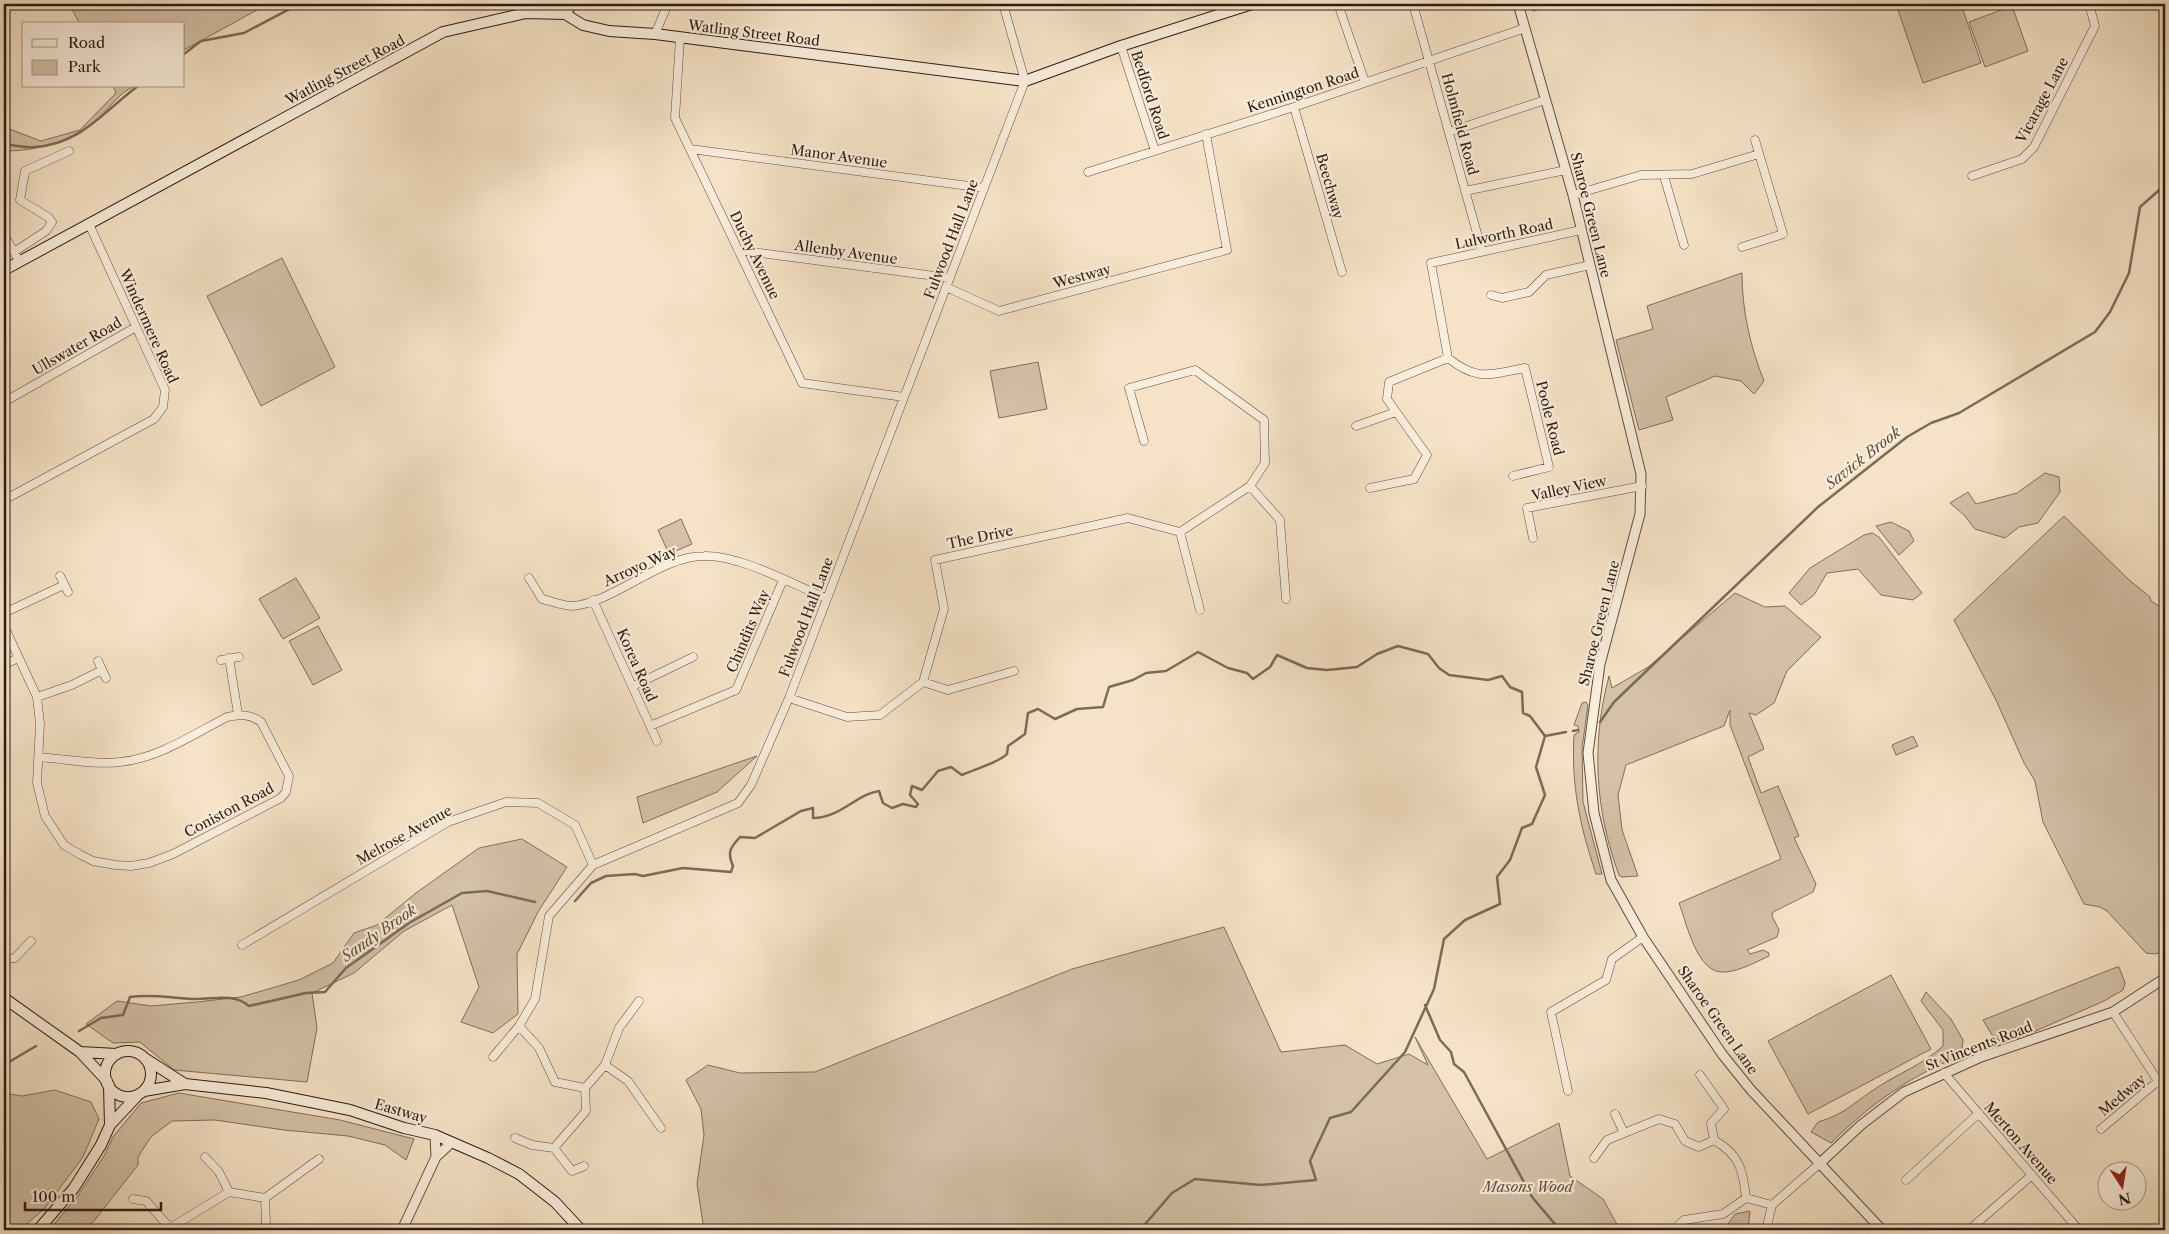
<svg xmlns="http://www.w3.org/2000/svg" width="2169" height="1234" font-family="'Libre Caslon Text',serif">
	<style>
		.green { fill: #d4c1a8; stroke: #806e5d }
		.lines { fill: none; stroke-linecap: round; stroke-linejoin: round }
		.stream { stroke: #7c6a59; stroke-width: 2.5 }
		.minor-casing { stroke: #5e4d3f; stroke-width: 9 }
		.tertiary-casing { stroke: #5e4d3f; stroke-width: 11 }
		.secondary-casing { stroke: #2c1b12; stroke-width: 12 }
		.minor { stroke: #f9eddb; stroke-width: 8 }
		.tertiary { stroke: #f9eddb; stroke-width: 9 }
		.secondary { stroke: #f9eddb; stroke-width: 10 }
		.labels { text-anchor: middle; stroke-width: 4.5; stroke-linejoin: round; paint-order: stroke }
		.street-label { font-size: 14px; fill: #2c1b12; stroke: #f9eddb }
		.park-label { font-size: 14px; font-style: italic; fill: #5e4d3f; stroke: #f9eddb }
		.water-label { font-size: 15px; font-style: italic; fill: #615042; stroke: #f9eddb }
	</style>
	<rect width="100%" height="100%" fill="#f6e3c7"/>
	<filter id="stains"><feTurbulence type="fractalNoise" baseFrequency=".004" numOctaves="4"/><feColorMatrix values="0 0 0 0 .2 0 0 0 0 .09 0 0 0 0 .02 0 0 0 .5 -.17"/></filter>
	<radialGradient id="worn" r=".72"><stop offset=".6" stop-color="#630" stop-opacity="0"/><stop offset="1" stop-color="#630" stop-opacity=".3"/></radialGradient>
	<path class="green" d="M69,4H268L184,50V24H80Z
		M1531,4H1557L1533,11Z
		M1896,4H1961L1981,63L1923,83Z
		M2012,6L2028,51L1985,67L1969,22Z
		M113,86H135C120,92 111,106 100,117C74,141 39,151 4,151V127L41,141L80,130L116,93Z
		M282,258L335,367L261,406L207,296Z
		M1742,273C1742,310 1750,346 1764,381L1754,394L1741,381L1715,376L1666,397L1673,420L1639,430L1616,340L1653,329L1647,306Z
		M1038,362L1047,409L999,418L990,371Z
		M2045,473L2059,477L2060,492L2038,523L2019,527L2005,538L1975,529L1964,515L1950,503L1968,492L1976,504L2017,493Z
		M2064,516L2128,579L2150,597L2151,601L2159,606L2165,599V950L2156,954L2146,953L2107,911L2100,907L2084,904L2043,822L2035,781L2024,763L1996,700L1954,620Z
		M681,519L692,544L669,554L658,530Z
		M1891,522L1909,531L1914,541L1899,555L1876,526Z
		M1872,533L1879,537L1922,593L1913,600L1881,595L1858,569L1827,573L1814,595L1801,605L1789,593L1810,568L1864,535Z
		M296,578L320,618L283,639L259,599Z
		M1735,593L1765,607L1785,606L1821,637L1787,671L1774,703L1756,715L1749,713L1764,749L1748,757L1761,793L1778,786L1799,836L1794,838L1816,884L1813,892L1773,912L1772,916L1779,930L1777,937L1747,950L1750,954L1763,950L1769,953V956C1756,962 1740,971 1725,972C1697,975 1687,924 1679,903L1781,859L1730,725V710L1724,726L1626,765L1618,795L1622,830L1638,876L1622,877L1619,875C1595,810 1591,744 1609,676L1612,688L1648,667Z
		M318,626L342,670L313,685L289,641Z
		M1586,702L1588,705L1582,748L1583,802L1602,874H1596C1580,826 1571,786 1574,735L1579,732L1578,726L1574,725L1582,703Z
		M1913,736L1918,746L1896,755L1892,745Z
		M757,756L717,792L643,823L637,797Z
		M522,839L567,867L538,912L517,954L518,1014L493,1033L461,1022L479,987L452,905L404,931L354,973L312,993L317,1028L307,1082L174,1070L140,1042L113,1043L86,1024L117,1001L151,1006L197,1002L241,997L299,980L333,963L354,933L377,925L416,893L479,848Z
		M1224,927L1281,1052L1345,1045L1377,1064L1409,1054L1428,1065L1415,1037L1487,1159L1559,1123L1570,1176L1603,1199L1620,1230H704L697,1184L704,1135L701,1109L686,1080L708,1065L740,1073L815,1072L1072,969Z
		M2117,967H2119L2125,983L2123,990L2104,1001L2015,1040L2000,1041L1992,1035L1983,1020Z
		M1891,975L1931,1049L1808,1114L1768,1041Z
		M1926,992L1951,1019L1963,1040L1961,1056C1911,1075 1869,1105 1831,1143L1811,1132L1818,1122C1846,1114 1854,1102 1878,1087C1899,1073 1924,1064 1943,1046V1030L1921,1001Z
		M55,1090L91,1102L99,1119L83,1157L45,1208L20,1230H4V1093L22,1096Z
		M179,1093L340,1120L414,1139L406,1160L385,1145L348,1136L284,1130L215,1120L172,1121L151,1137L138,1157V1165L94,1221L84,1230H49L77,1197L104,1156L113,1137L141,1103Z
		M1750,1211L1748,1230H1724L1735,1214Z"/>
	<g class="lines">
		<path class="stream" d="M184,54L201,41L244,33L299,4
			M4,144C14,145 25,148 34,147C80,145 104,111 138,86
			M1600,722L1614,702L1818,507L1907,437L1931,423L1959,413L2095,332L2110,312L2129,273L2140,207L2165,185
			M1573,731L1578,730
			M575,901L591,883L606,876L635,874L643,876L683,868L731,872L733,866C727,852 730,848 740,837L755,838L801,811L813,808V818C840,818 857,794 879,791L883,803L892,808L903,804L916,807L918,804L910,795L912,786L922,790L938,771L951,767L962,775C975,769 1000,762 1007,754L1008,746L1025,734L1028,713L1038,709L1055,719L1077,709L1103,707L1109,687L1133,680L1146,673L1166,671L1198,652L1228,668L1247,673L1253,679L1270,667L1277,655L1307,668L1327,670L1357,667L1377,654L1398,646L1428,654L1439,668L1449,675L1488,680L1502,676L1510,687L1522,692L1523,713L1530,716L1545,736
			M1425,1005L1440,1040L1451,1052L1454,1064L1464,1072L1532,1197L1560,1230
			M79,1031L101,1018L123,1015L130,997C152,994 171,998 192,999C212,1000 232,992 249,1006L306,993L325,992L346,968L409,923L462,893L487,891L535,902
			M4,1065L36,1046
			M1140,1230L1172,1193L1195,1179L1261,1185L1316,1180L1310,1161L1330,1118L1351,1112L1405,1052L1434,989L1444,939L1465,920L1500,904L1497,877L1510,860L1522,828L1532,824L1545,795L1536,767L1545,736L1566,732"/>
		<defs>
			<path id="minor" d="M1338,4L1365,82
				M1413,4L1482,251
				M655,34L668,4
				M680,38L675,118L802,383L904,397
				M1121,46L1155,151
				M1294,107L1342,272
				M1449,132L1545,100
				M690,149L984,188
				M1088,172L1294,107L1525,28
				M1664,176L1684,245
				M1972,176L2022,159L2034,147L2095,26L2089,4
				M1465,191L1566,170
				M1573,195L1641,175L1692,174L1759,154
				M4,235L17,257
				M1742,247L1783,234L1755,140
				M738,250L950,278
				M14,252L46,231L52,222L48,217L20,200L25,171L69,151
				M946,287L999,311L1227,250L1206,134
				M1491,295L1502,298L1529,292L1546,275L1590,265
				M4,402L136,327
				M1356,426L1396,412
				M1144,441L1129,388L1195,370L1264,420L1265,463L1250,486
				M1513,476L1549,467L1525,368C1490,374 1478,382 1448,358L1431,263L1581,230
				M1370,488L1414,479L1427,455L1387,399L1389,382L1448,358
				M4,500L154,419L163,407L165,390L89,224
				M1180,532L1200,610
				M1533,538L1527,508L1642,486
				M60,576L68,592
				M529,578L542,599C551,601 563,606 572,606C614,603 660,556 704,556C740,555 792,584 826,598
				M593,600L657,741
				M4,613L64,585
				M4,626L37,697L40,724L37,783L45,816L64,845L79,854L93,861L115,865L131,866L149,863L173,854L281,798L286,792L289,776L261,722C250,714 240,714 227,717C194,734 159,758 120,762C94,765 65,759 39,757
				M229,658L238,714
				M221,660L239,657
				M98,661L106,678
				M4,665L18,658
				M923,682L948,690L1014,671
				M633,686L693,657
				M37,697L72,685L102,670
				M789,698L847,717L880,715L923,682L944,609L935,560L1128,518L1180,532L1250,486L1280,520L1286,599
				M650,726L736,690L783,580
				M242,945L448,822L506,802L538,803L575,825L593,865
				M4,959L15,958L31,941
				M2113,1012L2158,1081L2165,1086
				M519,1026L539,1048L555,1082L585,1088L605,1065L619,1028L639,1001
				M493,1057L519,1026L535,999L549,916L593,865L738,803L751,785L789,698L1025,81L1003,4
				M605,1065L628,1081L661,1128
				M1944,1073L2079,1230
				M1700,1075L1724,1109L1711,1123L1714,1140C1740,1155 1743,1170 1746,1198
				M1568,1091L1551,1012L1606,980L1612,959L1643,937
				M1615,1114L1624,1133
				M2101,1129L2158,1081
				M515,1138L532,1145L554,1148L586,1111L585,1088
				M554,1148L572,1171L584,1166
				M205,1157L219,1172L229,1192
				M1594,1158L1607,1140L1659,1119L1675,1124L1685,1141L1699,1147L1714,1140
				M1906,1180L1979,1113
				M265,1198L266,1225L270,1230
				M133,1199L146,1201L170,1228
				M170,1230V1228L229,1192L265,1198L319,1159
				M1673,1230L1684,1220L1723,1214L1746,1198L1772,1205
				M1766,1230L1772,1205L1818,1165
				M1969,1230L2032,1175"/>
			<path id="tertiary" d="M1518,4L1573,195L1641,474L1640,514L1600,664L1588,753L1594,813L1611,880L1643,937L1722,1054L1751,1090L1882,1230
				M435,1135L436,1157
				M1818,1165L1861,1125L1904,1092L1981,1057L2113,1012L2165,978
				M402,1230L436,1157L452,1142"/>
			<path id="secondary" d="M565,14L572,4
				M4,270L443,32L526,13L565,14L583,25L609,31L655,34L1025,81L1121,46L1252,4
				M4,998L80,1052L107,1081
				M105 1074a23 23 0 1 1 46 0a23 23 0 1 1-46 0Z
				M80,1052L117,1054
				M146,1059L185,1084
				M109,1085L110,1125
				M144,1091L185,1084L266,1093L350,1110L404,1128L435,1135L488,1158L519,1174L555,1202L581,1230
				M38,1230L74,1188L101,1145L110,1125L138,1095"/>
		</defs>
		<use href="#minor" class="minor-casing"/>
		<use href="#tertiary" class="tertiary-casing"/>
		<use href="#secondary" class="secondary-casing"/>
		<use href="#minor" class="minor"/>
		<use href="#tertiary" class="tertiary"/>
		<use href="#secondary" class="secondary"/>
	</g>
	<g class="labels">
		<g class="street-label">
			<text transform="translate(754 33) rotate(7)" y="5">Watling Street Road</text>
			<text transform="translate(345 70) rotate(-28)" y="5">Watling Street Road</text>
			<text transform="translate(1303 90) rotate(-18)" y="5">Kennington Road</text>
			<text transform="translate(1150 95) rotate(72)" y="5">Bedford Road</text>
			<text transform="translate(2042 100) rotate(-62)" y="5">Vicarage Lane</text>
			<text transform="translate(1460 124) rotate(75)" y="5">Holmfield Road</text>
			<text transform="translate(839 156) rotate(8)" y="5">Manor Avenue</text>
			<text transform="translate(1330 186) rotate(74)" y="5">Beechway</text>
			<text transform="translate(1591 215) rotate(76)" y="5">Sharoe Green Lane</text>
			<text transform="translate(1504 234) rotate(-12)" y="5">Lulworth Road</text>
			<text transform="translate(951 239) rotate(-69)" y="5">Fulwood Hall Lane</text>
			<text transform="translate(846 252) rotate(8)" y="5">Allenby Avenue</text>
			<text transform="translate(755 255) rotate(64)" y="5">Duchy Avenue</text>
			<text transform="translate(1082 276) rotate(-15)" y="5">Westway</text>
			<text transform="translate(149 326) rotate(66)" y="5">Windermere Road</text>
			<text transform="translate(77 346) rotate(-30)" y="5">Ullswater Road</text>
			<text transform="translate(1550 418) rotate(76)" y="5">Poole Road</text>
			<text transform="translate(1569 488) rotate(-12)" y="5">Valley View</text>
			<text transform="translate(980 537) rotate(-12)" y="5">The Drive</text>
			<text transform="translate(640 566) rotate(-24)" y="5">Arroyo Way</text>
			<text transform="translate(806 617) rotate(-69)" y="5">Fulwood Hall Lane</text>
			<text transform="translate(1599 623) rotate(-76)" y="5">Sharoe Green Lane</text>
			<text transform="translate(748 631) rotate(-67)" y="5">Chindits Way</text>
			<text transform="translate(637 665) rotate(66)" y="5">Korea Road</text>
			<text transform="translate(229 810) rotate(-28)" y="5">Coniston Road</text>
			<text transform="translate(404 835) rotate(-29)" y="5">Melrose Avenue</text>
			<text transform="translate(1718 1020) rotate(55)" y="5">Sharoe Green Lane</text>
			<text transform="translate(1979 1046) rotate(-21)" y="5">St Vincents Road</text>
			<text transform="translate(2122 1095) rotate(-40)" y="5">Medway</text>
			<text transform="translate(401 1111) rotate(16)" y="5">Eastway</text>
			<text transform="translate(2021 1143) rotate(49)" y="5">Merton Avenue</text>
		</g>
		<g class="park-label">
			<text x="1528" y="1192">Masons Wood</text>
		</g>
		<g class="water-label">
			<text transform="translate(1863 458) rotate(-38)" y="5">Savick Brook</text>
			<text transform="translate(379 933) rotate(-35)" y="5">Sandy Brook</text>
		</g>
	</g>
	<rect width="2169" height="1234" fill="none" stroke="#f6e3c7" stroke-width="20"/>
	<rect x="5" y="5" width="2159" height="1224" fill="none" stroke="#2c1b12" stroke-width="2.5"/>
	<rect x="10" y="10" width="2149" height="1214" fill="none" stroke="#2c1b12"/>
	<rect x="22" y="22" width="162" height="65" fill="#f9eddb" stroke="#a7998b"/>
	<rect x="32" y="39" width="25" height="8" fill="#f9eddb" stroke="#a7998b"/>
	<text x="68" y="48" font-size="15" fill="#2c1b12">Road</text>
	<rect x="32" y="60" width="25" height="15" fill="#d4c1a8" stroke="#a7998b"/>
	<text x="68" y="72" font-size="15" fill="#2c1b12">Park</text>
	<g transform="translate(2122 1186) rotate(168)"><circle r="24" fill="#f9eddb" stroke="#a7998b"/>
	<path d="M0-4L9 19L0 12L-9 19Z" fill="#8f2418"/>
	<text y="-8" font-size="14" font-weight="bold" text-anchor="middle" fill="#2c1b12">N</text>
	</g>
	<path d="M25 1202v8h136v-8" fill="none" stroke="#2c1b12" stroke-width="2.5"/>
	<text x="32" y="1202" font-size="15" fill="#2c1b12" stroke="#f9eddb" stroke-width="4" paint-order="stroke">100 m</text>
	<rect width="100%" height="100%" filter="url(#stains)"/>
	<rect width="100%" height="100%" fill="url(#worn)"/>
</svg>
